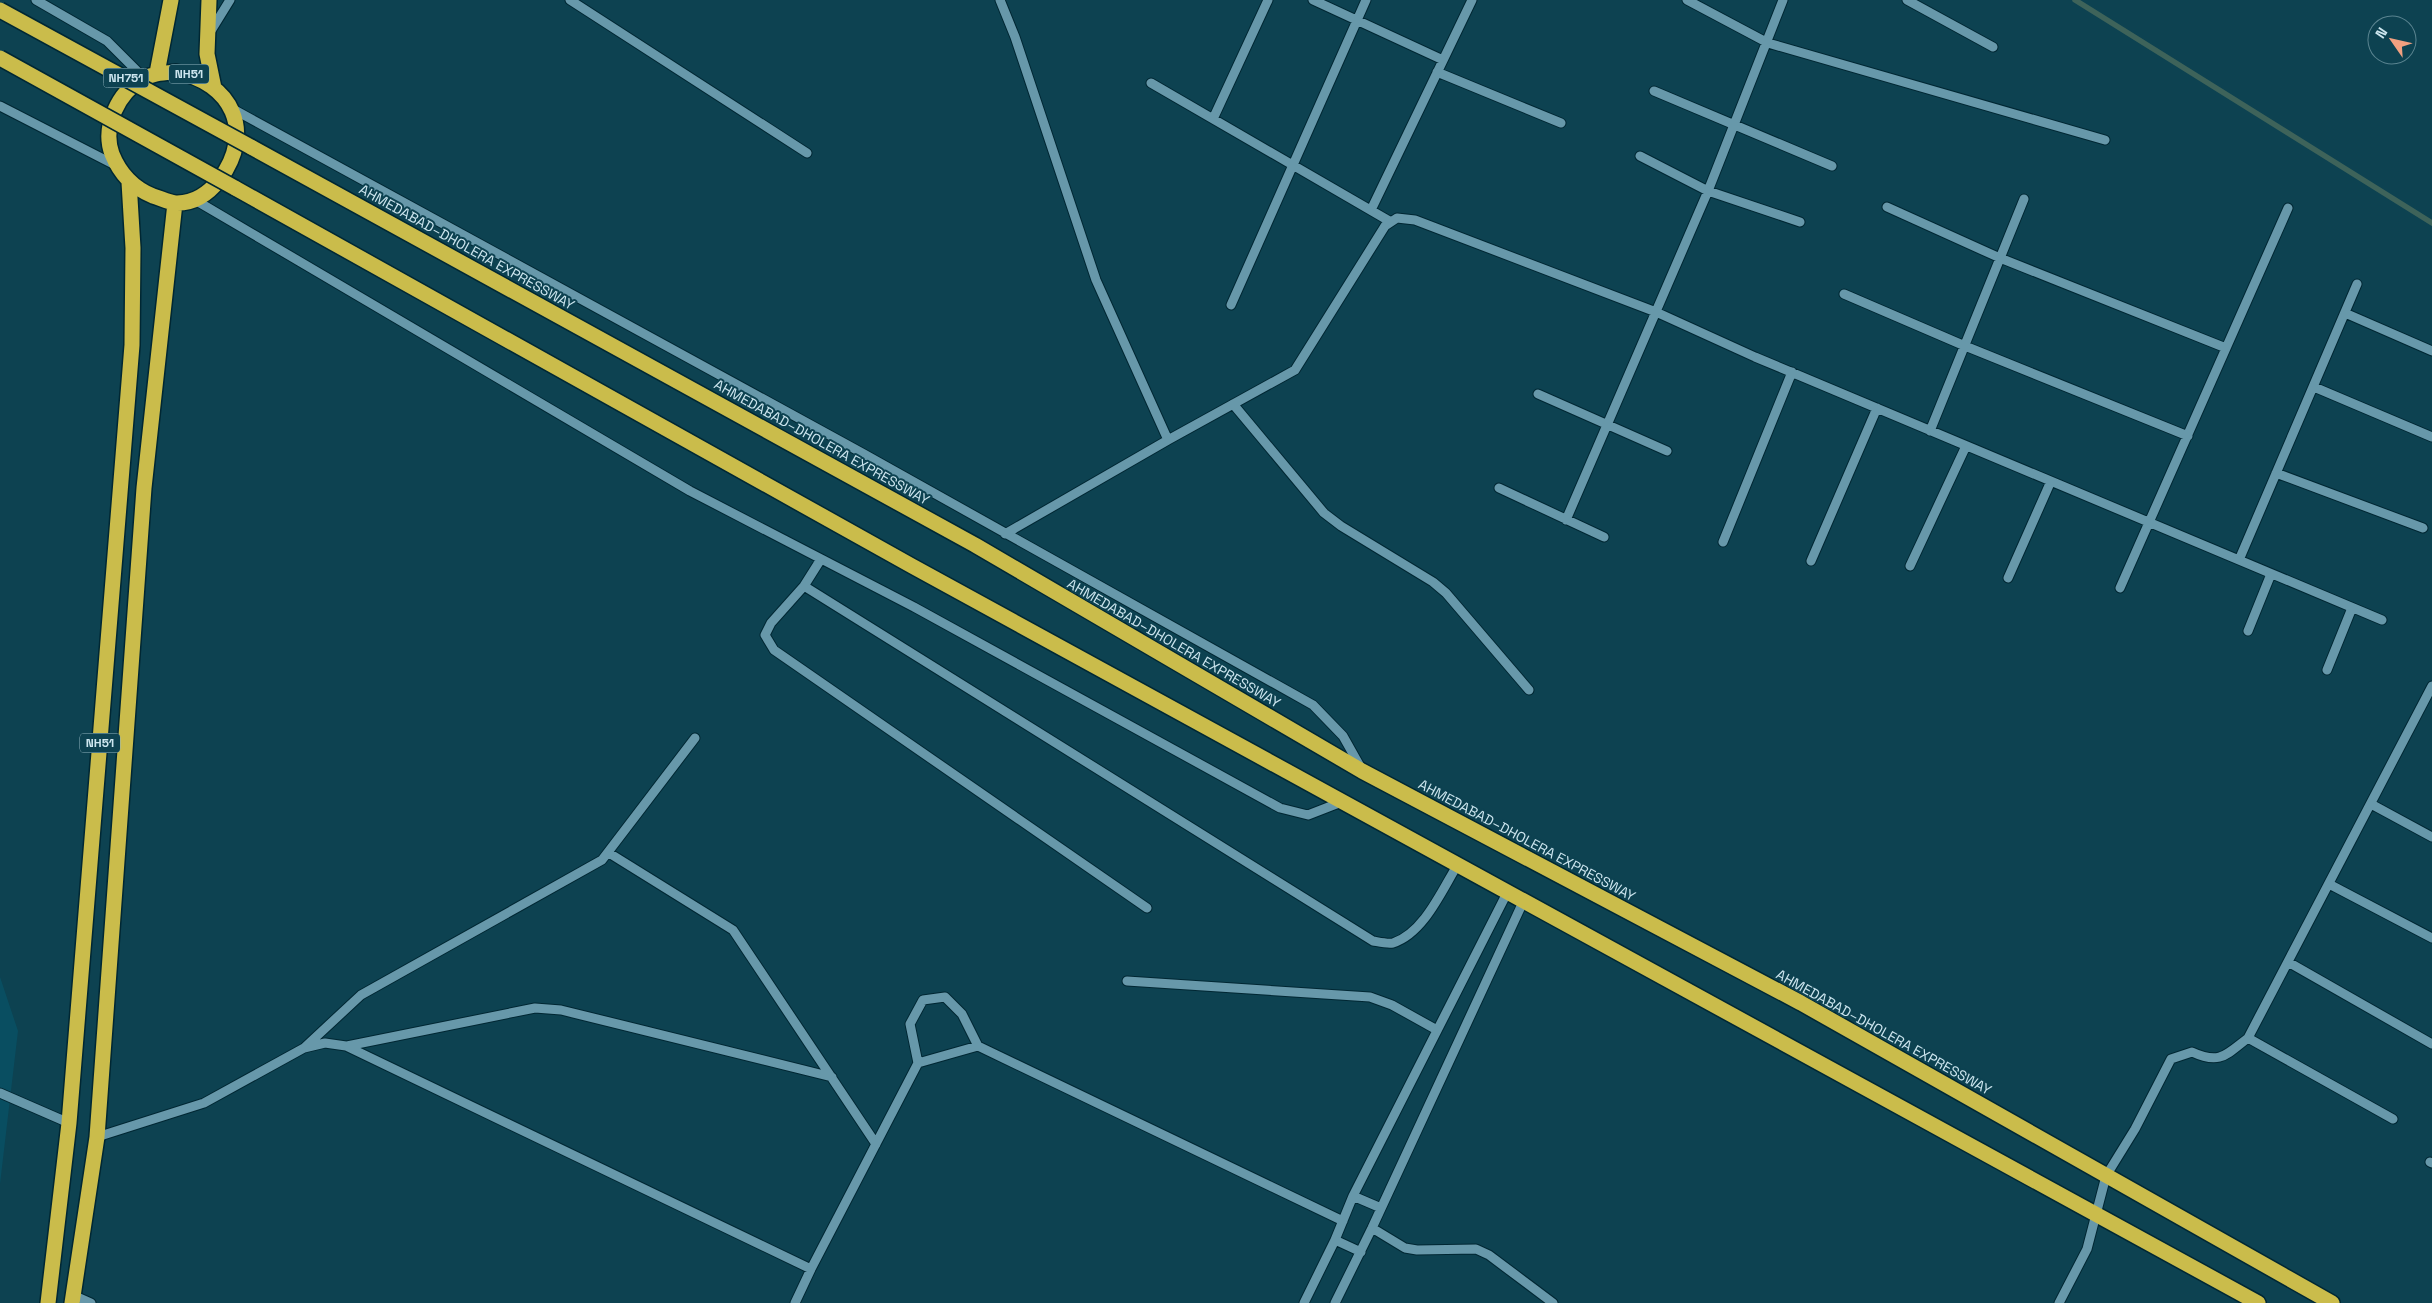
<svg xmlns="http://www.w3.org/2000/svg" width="2432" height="1303" font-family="'Space Grotesk',sans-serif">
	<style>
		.built { fill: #094e61 }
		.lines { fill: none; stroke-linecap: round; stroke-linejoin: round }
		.stream { stroke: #3e635a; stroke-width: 5.5 }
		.minor-casing { stroke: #002733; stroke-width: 11 }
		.highway-casing { stroke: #002733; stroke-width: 18 }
		.minor { stroke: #6798aa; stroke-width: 9 }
		.highway { stroke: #cabc4b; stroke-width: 15 }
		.highway-bridge-casing { stroke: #002733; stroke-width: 18; stroke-linecap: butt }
		.highway-bridge { stroke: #cabc4b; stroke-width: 15 }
		.labels { text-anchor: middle; stroke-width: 4; stroke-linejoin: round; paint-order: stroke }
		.shield { fill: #0d4251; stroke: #93b5c0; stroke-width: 1 }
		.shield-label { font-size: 12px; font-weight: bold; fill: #cde6ef }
		.street-label { font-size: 14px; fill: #cde6ef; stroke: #0d4251 }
	</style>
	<rect width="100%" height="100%" fill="#0d4251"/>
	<path class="built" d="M0,977L18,1031L0,1184Z"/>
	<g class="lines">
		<path class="stream" d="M2075,0L2432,223"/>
		<defs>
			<path id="minor" d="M36,0L107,41L144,78
				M570,0L807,153
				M1000,0L1015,37L1096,280L1168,440L1295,370L1385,226L1397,218L1415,220L1656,312L1755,357L2382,620
				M1313,0L1443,60
				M1687,0L1768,43L2105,140
				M1907,0L1993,47
				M209,34L230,0
				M1437,72L1561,123
				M1151,83L1391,222
				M1654,91L1832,166
				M0,106L117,166
				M231,108L864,454L1313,705L1343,736L1361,768
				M1213,119L1268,0
				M1640,156L1708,191L1800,222
				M195,200L690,491L914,607L1280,808L1308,815L1344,801
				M1887,207L2000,258L2226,348
				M1371,210L1472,0
				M1844,294L1965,346L2188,436
				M1231,305L1366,0
				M2345,313L2432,351
				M2314,387L2432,437
				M1538,394L1667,451
				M1233,404L1324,513L1341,526L1433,582L1446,593L1529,690
				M1930,431L2024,199
				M2276,473L2423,528
				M1499,488L1604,537
				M1566,520L1708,191L1783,0
				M1005,534L1168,440
				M1723,542L1792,372
				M2239,560L2357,284
				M1811,561L1877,408
				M1910,566L1966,446
				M2008,578L2051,481
				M804,586L821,559
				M2120,588L2288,208
				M2248,631L2271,574
				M2327,670L2352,608
				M2371,804L2432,837
				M609,853L733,930L876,1144
				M2329,884L2432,938
				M1147,908L774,650L765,635L771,623L804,586L1373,941C1379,942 1387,944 1393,943C1424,933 1442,890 1458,864
				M2288,962L2432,1044
				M1127,981L1370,997L1392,1005L1437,1030
				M2248,1038L2393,1119
				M347,1046L535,1008L561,1010L832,1077
				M304,1048L361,995L602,860L695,738
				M918,1063L910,1024L923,1000L945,997L962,1014L978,1046
				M0,1093L69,1123
				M97,1137L204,1103L304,1048L325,1043L346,1046L811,1269L918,1063L978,1046L1343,1221
				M2430,1162L2432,1163
				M1353,1196L1381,1208
				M1372,1228L1405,1248L1417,1250L1476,1249L1489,1255L1553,1303
				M1335,1240L1361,1252
				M73,1295L91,1303
				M795,1303L811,1269
				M1304,1303L1335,1240L1353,1196L1508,891
				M1335,1303L1372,1228L1524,900
				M2059,1303L2087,1249L2106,1176L2135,1129L2171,1059L2192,1052C2220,1065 2226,1055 2248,1038L2432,686"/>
			<path id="highway" d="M209,0L207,54L214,88
				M176,72C232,82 255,132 220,179C209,193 194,204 175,203C168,202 160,198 153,196C133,188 120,174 112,154C102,127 118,92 143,79C153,73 164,73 176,72Z
				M157,73L171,0
				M251,147L975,545L1362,771L1801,1003L2332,1303
				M235,188L912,566L2258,1303
				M48,1303L69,1123L132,345L133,248L129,182
				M72,1303L97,1137L144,488L175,203"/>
		</defs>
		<use href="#minor" class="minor-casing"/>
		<use href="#highway" class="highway-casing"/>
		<use href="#minor" class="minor"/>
		<use href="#highway" class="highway"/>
		<defs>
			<path id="highway-bridge" d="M0,10L251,147
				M0,58L235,188"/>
		</defs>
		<use href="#highway-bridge" class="highway-bridge-casing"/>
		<use href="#highway-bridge" class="highway-bridge"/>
	</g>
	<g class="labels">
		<g class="shield">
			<rect x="169" y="64.5" width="40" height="19" rx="4"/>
			<rect x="103.5" y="68.5" width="45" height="19" rx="4"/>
			<rect x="80" y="733.5" width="40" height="19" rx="4"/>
		</g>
		<g class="shield-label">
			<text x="189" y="78">NH51</text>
			<text x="126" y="82">NH751</text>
			<text x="100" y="747">NH51</text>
		</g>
		<g class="street-label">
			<text transform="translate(467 247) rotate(29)" y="5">AHMEDABAD–DHOLERA EXPRESSWAY</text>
			<text transform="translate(822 442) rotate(29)" y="5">AHMEDABAD–DHOLERA EXPRESSWAY</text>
			<text transform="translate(1174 643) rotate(30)" y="5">AHMEDABAD–DHOLERA EXPRESSWAY</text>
			<text transform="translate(1527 840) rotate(28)" y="5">AHMEDABAD–DHOLERA EXPRESSWAY</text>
			<text transform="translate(1884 1032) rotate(29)" y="5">AHMEDABAD–DHOLERA EXPRESSWAY</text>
		</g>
	</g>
	<g transform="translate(2392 40) rotate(304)"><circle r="24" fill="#0d4251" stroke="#5a8490"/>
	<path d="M0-4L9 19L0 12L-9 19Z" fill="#f2a080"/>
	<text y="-8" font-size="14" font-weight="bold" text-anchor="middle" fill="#cde6ef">N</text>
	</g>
</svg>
